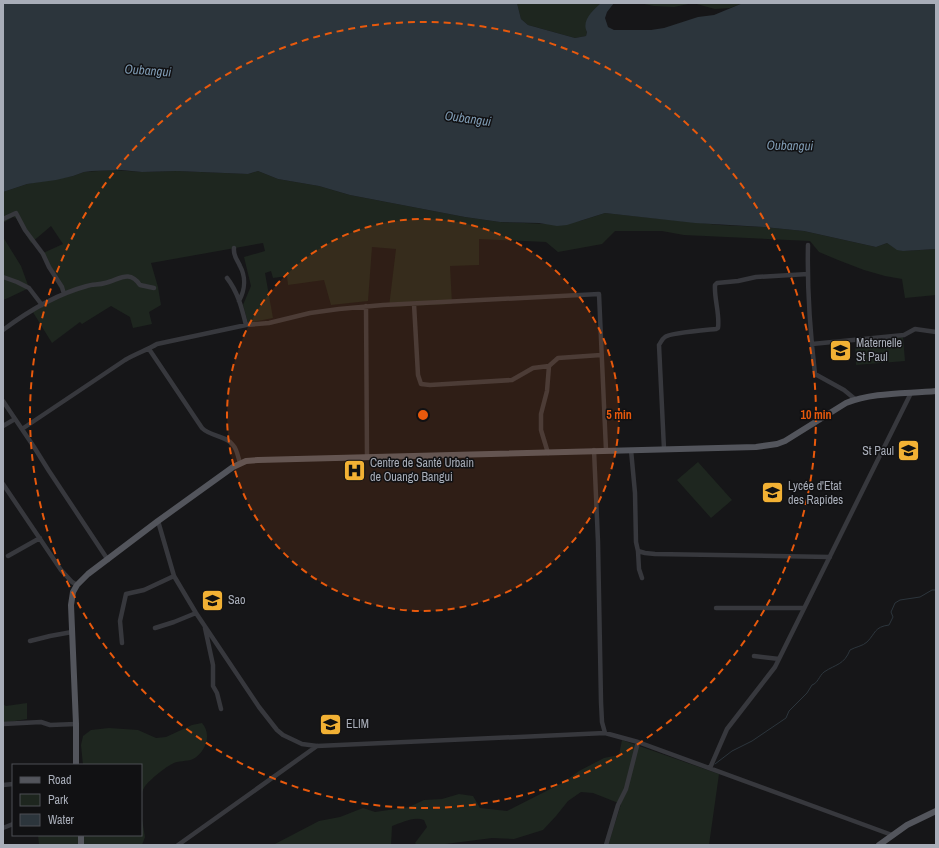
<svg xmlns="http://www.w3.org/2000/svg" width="939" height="848" font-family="'Archivo Narrow',sans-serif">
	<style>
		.green { fill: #1e261f }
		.water { fill: #2c353c }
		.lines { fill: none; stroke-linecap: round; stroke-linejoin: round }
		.stream { stroke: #2c353c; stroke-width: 1 }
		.minor { stroke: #37383d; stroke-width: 4.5 }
		.major { stroke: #53555c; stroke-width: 6 }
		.ring { fill: none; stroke: #e8590c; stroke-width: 2; stroke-dasharray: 7 5 }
		.labels { text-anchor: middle; stroke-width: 3; stroke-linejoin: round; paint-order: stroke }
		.poi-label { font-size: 12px; fill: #a8adb8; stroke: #111113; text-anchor: start }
		.water-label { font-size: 13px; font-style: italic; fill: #7f9bb3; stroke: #111113 }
		.centre { fill: #e8590c; stroke: #111113; stroke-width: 2 }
		.ring-label { font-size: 12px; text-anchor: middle; font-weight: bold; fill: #e8590c; stroke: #111113; stroke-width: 3; stroke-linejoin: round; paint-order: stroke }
	</style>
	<rect width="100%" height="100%" fill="#161618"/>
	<path class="green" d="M517,3H601L595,9L586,29L587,32L586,36L575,38L528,25L521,19Z
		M639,3H743L730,8L715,9L693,3L674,7L654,6Z
		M113,170L142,172L177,171L248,174L258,171L278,179L319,186L350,195L465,217L500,222L547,224L580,221L605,213L720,225L764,227L804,231L876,247L887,243L895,248L903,251L936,249V295L905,298L902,279L885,276L864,270L838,260L819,252L810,241L684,235L662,231H615L602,244L558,252L546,242L479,239V265L450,266L452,304L389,307L396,249L372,247L368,301L331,305L324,280L288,285L287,276L273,278L271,271L265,273L273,318L248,323L243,305L251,286L244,257L265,251L263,243L151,263L158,287L161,305L149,312L152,324L133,328L130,317L111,306L82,324L80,322L52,343L31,309L62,293L41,254L63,244L51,226L31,243L16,218L13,217L3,223V192L27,184L73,176L84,172Z
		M3,237L21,266L29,288L8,298L3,300Z
		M903,337L905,361L856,365L855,341Z
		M698,462L732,500L711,518L677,480Z
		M27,703V719L3,723V704L6,706Z
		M202,723C212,734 206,752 193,759C187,762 178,760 172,764C164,768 148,781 144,788C141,792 142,799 141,803V765H83L81,745L83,736L91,730L109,728L138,730L156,738L166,737L192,725Z
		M622,740L719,774L709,845H608L621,804L593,793L581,792L568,801L556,816L543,830L514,839L492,838L438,845H417L415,843L427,827L424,820C414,816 401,823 392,826L391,845H273L319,821L340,817L363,808L375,812L409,807L424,800L442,799L459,794L473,796L480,808L507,811L564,782L579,771L604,758L619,755Z
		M141,813L145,837L142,845H39L38,835H141Z"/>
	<path class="water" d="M3,3H517L521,19L528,25L575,38L586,36L587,32C581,21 593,10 601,3H614L607,12L605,18L608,27L614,30H651L664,28L698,17L714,15L743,3H936V249L903,251L897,250L887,243L876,247L804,231L764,227L695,223L605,213L567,225L557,226L539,223L500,222L465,217L350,195L319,186L278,179L258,171L248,174L177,171L142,172L121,170L92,171L84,172L73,176L56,180L27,184L3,192Z"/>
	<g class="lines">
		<path class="stream" d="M715,764L732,751L752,741L786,718L789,711L807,693L812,685C818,683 819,676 824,672C836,664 844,665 850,650C855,647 863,646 867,642C876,633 874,627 889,625L893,617L891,612L895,603L900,600L920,597L932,590H936"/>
		<path class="minor" d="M3,219L16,213L25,230L43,254L49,267L62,287L64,294
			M808,245C807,288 810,331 815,374L844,390L855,399
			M234,248C233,256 237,259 240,266C246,277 245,290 239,301
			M3,277L17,282L29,288L42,305
			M227,278C238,292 242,309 246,325
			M414,304L418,375L421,384L430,385L512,380L533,368L549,366L558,358L601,355
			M366,306L367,457
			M3,330C27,312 57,294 87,286C92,284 99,285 105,283C119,280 129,269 140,285L154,288
			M812,344L904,335L915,329L936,332
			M149,349L202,428C211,437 226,435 233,445C237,449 238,457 240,463
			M3,401L34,447L49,471L108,560
			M3,426L15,419
			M22,429L125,360C135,354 147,350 157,344L246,325L269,323L310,313L339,309L383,305L599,294L606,450
			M664,449L659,345C661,342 662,339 665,337C670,333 707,330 716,329L718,328C720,314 714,299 715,285L717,283L738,281L756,277L808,274
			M594,450L598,542L601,702L602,722L605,733
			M631,450L635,493L636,542L638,551L639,569L642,578
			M548,453L541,430V414L547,391L549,366
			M3,484L61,570L72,582L77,585
			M158,521L174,576L196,613L259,707L277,730L283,735L302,744L317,746L605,733L638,742L892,835
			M638,551L645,553L655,554L830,557
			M8,556L40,538
			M716,608H804
			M155,628L174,622L196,613
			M205,628L213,665V686L217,693L221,709
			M30,641L50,636L72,632
			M122,643L120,621L126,594L144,590L174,576
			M754,656L779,659
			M3,724L41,722L50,725L76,724
			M710,768L727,729L775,667L911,393
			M3,785L13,784
			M3,828L13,824
			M178,845L317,746
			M606,845L618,805L626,789L638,742"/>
		<path class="major" d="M76,765V724L71,605L73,592L77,585L88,574L158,521L233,467L246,461L258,460L756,447L777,444L785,441L846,403C874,392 906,394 936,391
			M81,835V845
			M879,845L907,825L936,811"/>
	</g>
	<circle cx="423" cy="415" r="196" fill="#e8590c" fill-opacity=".12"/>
	<g class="ring">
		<circle cx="423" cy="415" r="196"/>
		<circle cx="423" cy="415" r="393"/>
	</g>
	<defs>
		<symbol id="school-square" viewBox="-11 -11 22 22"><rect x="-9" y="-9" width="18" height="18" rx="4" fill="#f2b134" stroke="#111113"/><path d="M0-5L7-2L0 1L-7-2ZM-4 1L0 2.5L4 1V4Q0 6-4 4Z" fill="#111"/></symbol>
		<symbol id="hospital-square" viewBox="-11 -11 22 22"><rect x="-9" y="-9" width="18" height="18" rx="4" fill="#f2b134" stroke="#111113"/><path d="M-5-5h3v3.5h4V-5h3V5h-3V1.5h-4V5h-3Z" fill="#111"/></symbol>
	</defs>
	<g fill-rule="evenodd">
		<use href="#school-square" x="828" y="338" width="25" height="25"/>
		<use href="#school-square" x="896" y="438" width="25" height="25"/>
		<use href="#hospital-square" x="342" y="458" width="25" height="25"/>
		<use href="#school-square" x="760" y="480" width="25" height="25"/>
		<use href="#school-square" x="200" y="588" width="25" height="25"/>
		<use href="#school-square" x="318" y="712" width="25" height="25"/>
	</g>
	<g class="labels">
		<g class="poi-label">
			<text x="856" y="347">Maternelle<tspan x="856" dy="14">St Paul</tspan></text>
			<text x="894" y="455" text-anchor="end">St Paul</text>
			<text x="370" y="467">Centre de Santé Urbain<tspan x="370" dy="14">de Ouango Bangui</tspan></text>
			<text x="788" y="490">Lycée d'Etat<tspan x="788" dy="14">des Rapides</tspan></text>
			<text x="228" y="604">Sao</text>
			<text x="346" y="728">ELIM</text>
		</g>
		<g class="water-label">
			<text transform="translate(148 70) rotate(4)" y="5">Oubangui</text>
			<text transform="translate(468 118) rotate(8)" y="5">Oubangui</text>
			<text transform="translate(790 145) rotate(1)" y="5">Oubangui</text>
		</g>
	</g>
	<circle cx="423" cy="415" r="6" class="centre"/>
	<g class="ring-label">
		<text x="619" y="419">5 min</text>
		<text x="816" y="419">10 min</text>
	</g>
	<rect width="939" height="848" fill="none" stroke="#a8adb8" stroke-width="8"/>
	<rect x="12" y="764" width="130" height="72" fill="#111113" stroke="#4d4f55"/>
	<rect x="20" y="777" width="20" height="6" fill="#53555c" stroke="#4d4f55"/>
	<text x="48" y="784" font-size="12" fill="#a8adb8">Road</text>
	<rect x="20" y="794" width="20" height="12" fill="#1e261f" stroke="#4d4f55"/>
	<text x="48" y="804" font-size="12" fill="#a8adb8">Park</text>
	<rect x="20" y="814" width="20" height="12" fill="#2c353c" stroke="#4d4f55"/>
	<text x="48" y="824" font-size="12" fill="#a8adb8">Water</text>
</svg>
